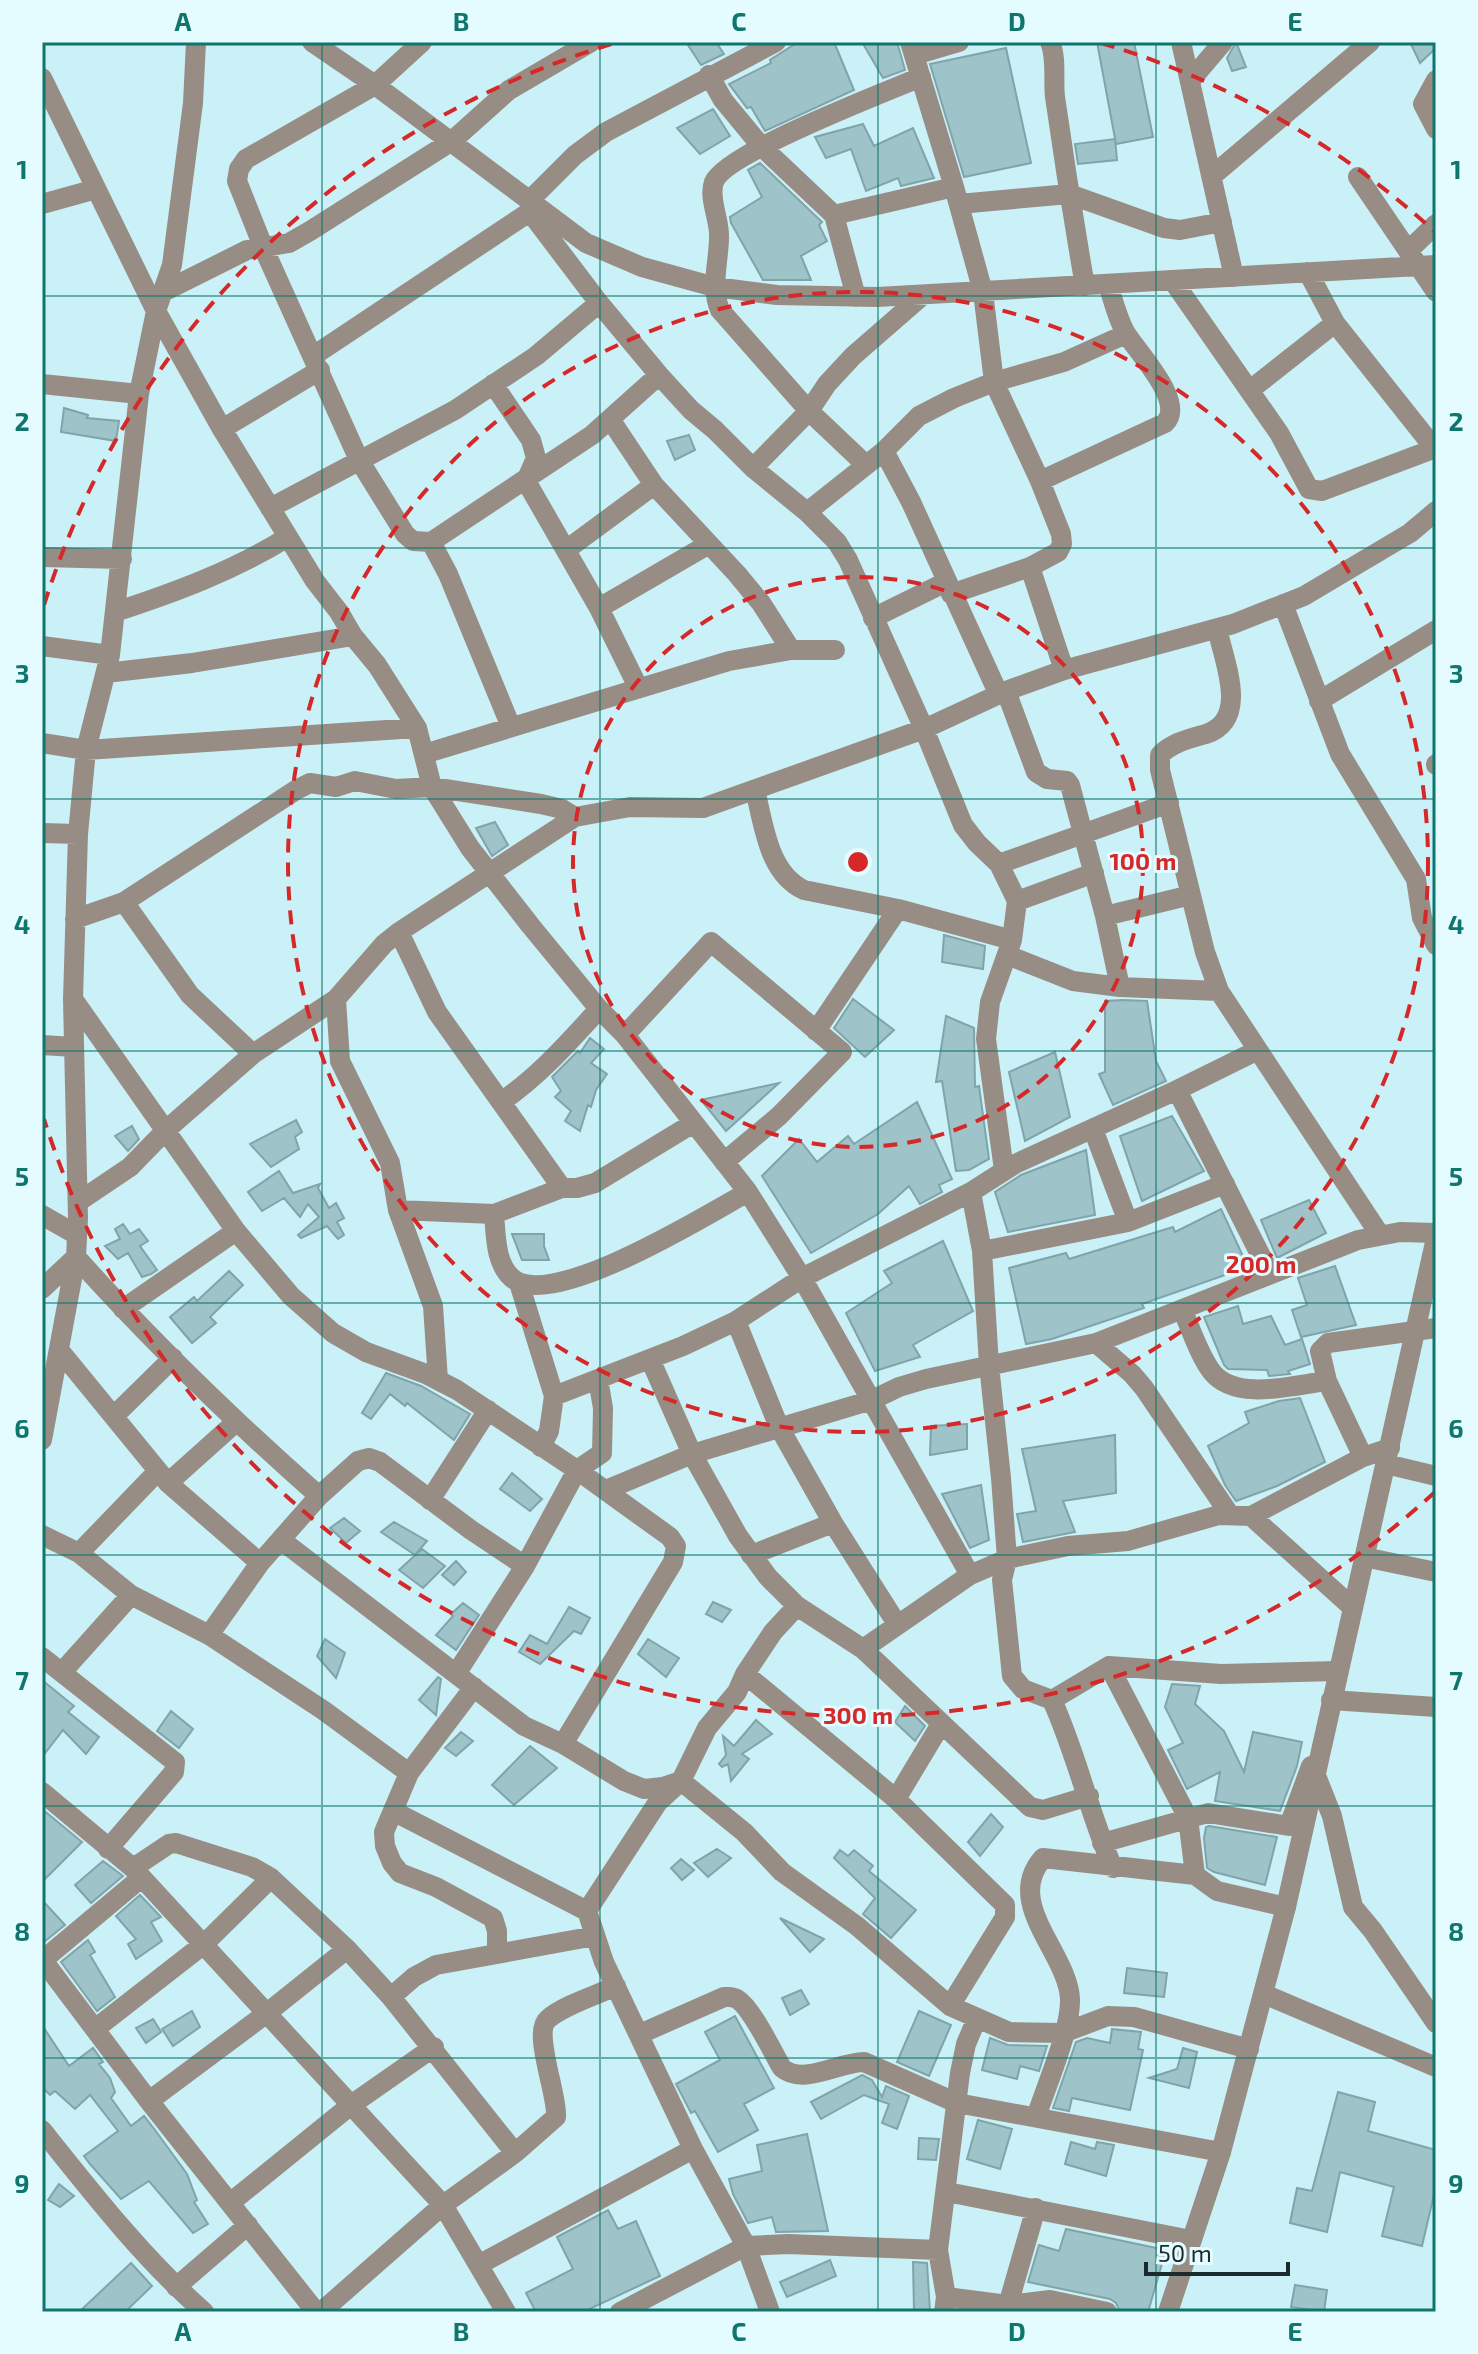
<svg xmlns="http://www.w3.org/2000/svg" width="1478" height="2354" font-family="'Exo 2',sans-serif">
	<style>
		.building { fill: #9ec4ca; stroke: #7fa4aa; stroke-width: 2 }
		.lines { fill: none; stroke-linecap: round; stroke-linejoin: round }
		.minor { stroke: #988d84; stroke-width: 20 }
		.tertiary { stroke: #988d84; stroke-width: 20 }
		.grid { fill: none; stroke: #0f766e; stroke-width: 2; stroke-opacity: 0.55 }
		.ring { fill: none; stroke: #d62828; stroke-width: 4; stroke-dasharray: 14 10 }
		.centre { fill: #d62828; stroke: #e4fbff; stroke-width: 4 }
		.ring-label { font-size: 24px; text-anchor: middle; font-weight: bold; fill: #d62828; stroke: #e4fbff; stroke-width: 6; stroke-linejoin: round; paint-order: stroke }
		.neatline { fill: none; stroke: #0f766e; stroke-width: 3 }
		.grid-label { font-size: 26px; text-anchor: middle; font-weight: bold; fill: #0f766e }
	</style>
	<rect width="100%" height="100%" fill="#caf1f7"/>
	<path class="building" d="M686,42H716L724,54L701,65Z
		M798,42H834L854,90L765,131L751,107L747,108L729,84L771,63L770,60Z
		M862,42H897L905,70L883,78Z
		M1097,42H1134L1153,137L1116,144Z
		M1236,42L1246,67L1232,71L1227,58Z
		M1410,42H1436V48L1420,63Z
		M1006,48L1031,163L964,177L930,64Z
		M713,109L730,136L700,154L677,128Z
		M863,124L874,146L913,128L934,178L901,186L898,178L866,191L851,149L826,158L815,137Z
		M1115,139L1117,160L1078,164L1075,144Z
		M760,163L822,222L819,225L827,241L801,256L811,280H763L731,223L730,217L762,197L748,170Z
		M64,408L88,415L87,418L119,421L116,441L61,432Z
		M689,435L695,450L675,460L667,441Z
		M495,822L508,845L492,856L476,828Z
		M944,935L985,946L983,969L942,962Z
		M853,999L894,1030L865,1057L834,1028Z
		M1123,1000L1147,1001L1156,1061L1166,1081L1113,1105L1099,1074L1105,1072V1001Z
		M946,1016L974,1028L975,1087L979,1086L989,1159L969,1170L956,1171L942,1081L936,1082Z
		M590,1038L604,1049L591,1063L607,1074L596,1090L591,1107L588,1105L580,1131L565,1121L571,1111L555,1097L561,1091L552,1077L578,1051L580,1053Z
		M1055,1052L1070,1117L1025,1141L1009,1072Z
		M779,1083L726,1131L701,1100Z
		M917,1102L952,1179L939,1185L942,1192L920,1204L909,1186L878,1214L811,1253L762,1176L799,1139L817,1162L848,1136L854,1144Z
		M1172,1116L1204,1171L1142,1201L1120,1136Z
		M296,1120L302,1132L295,1137L299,1149L271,1167L250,1144Z
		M132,1126L139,1139L128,1151L115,1136Z
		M1086,1150L1095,1215L1008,1232L995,1192L1021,1175Z
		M279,1171L293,1193L320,1184L318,1188L329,1208L336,1203L344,1218L337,1222L344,1235L338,1239L327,1226L301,1238L298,1235L319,1217L308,1204L300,1217L284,1198L262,1211L248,1192Z
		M1309,1200L1326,1233L1277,1258L1261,1220Z
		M1221,1209L1248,1267L1142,1304L1144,1308L1052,1339L1026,1344L1009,1268L1066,1253L1069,1259L1173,1227L1175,1232Z
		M123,1224L130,1234L139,1229L148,1241L140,1246L157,1270L151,1274L142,1277L128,1253L118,1259L105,1246L120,1239L115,1229Z
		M512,1234H544V1246L549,1260H522Z
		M943,1241L973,1311L913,1345L920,1357L875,1371L846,1313L892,1283L884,1271Z
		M1335,1266L1356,1325L1301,1337L1292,1310L1307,1305L1298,1278Z
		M229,1271L243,1285L210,1317L216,1323L192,1343L170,1317L194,1297L197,1301Z
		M1238,1306L1243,1324L1271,1316L1285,1345L1302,1339L1310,1364L1288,1371L1290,1374L1269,1376L1267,1370L1228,1369L1224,1365L1204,1317Z
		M386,1373L421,1386L470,1414L454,1440L407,1403L405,1406L390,1394L371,1419L362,1413Z
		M1300,1398L1325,1462L1277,1486L1236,1501L1225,1485L1208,1446L1249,1423L1245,1412L1279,1401Z
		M967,1424V1449L930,1455L931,1426Z
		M1115,1435L1116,1493L1063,1501L1075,1532L1023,1542L1017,1514L1036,1511L1022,1449Z
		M512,1473L542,1499L530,1511L500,1489Z
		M981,1485L989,1540L970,1548L942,1494Z
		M344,1518L360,1531L346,1543L330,1528Z
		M394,1522L427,1541L415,1555L381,1532Z
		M422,1549L445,1566L423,1588L399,1570Z
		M456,1561L466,1572L454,1585L442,1575Z
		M713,1602L731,1610L722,1622L706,1614Z
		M463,1603L479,1615L456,1650L436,1635L453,1616L451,1614Z
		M569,1607L590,1618L581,1634L574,1631L540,1664L519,1652L530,1635L547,1644Z
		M325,1639L345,1653L336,1678L317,1656Z
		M648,1639L679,1658L666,1677L638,1654Z
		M438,1677L441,1679L436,1715L419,1700Z
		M42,1680L74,1706L68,1712L99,1737L86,1754L63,1730L42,1757Z
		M1172,1684L1200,1686L1195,1704L1224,1731L1244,1772L1253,1732L1302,1742L1297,1766L1280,1811L1215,1801L1220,1772L1187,1789L1168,1750L1183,1743L1165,1707Z
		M905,1706L925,1726L915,1741L895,1722Z
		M171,1711L193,1729L179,1748L157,1731Z
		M756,1720L772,1734L742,1754L749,1759L731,1781L728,1764L722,1767L719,1764L726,1755L723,1736L734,1746Z
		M461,1732L473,1741L456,1756L445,1748Z
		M530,1746L557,1768L514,1805L492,1785Z
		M42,1809L82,1842L42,1882Z
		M991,1814L1003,1827L980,1856L968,1842Z
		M1209,1826L1277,1837L1265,1885L1214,1872L1207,1868L1204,1838L1206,1827Z
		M717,1849L731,1858L708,1877L694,1863Z
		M840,1850L848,1856L854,1850L873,1866L869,1871L916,1910L891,1938L863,1914L875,1898L834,1858Z
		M681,1859L694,1870L682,1880L671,1868Z
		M103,1861L123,1876L91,1903L75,1885Z
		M140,1895L161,1917L151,1922L162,1941L136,1959L128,1944L136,1939L116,1916Z
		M42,1900L65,1925L44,1942L42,1938Z
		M780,1918L824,1939L810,1952Z
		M88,1940L95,1952L90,1955L115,1997L97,2011L61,1962Z
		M1127,1968L1167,1973L1164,1997L1124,1993Z
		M801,1990L809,2004L790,2015L782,1998Z
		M192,2011L200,2027L173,2046L162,2029Z
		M919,2011L951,2025L929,2076L897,2062Z
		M735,2016L774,2088L744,2104L758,2130L718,2152L695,2111L691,2113L676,2084L720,2060L705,2032Z
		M153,2019L161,2032L146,2043L136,2028Z
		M42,2025L69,2066L93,2048L103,2062L99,2064L110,2078L115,2092L111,2098L131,2126L144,2116L155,2130L187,2174L197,2200L194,2202L208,2224L193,2233L149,2181L121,2199L90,2164L84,2156L118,2131L90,2095L75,2109L55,2091L50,2095L42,2087Z
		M1112,2029L1141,2032L1138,2049L1143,2050L1130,2110L1072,2098L1069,2111L1053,2108L1076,2042L1087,2038L1110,2043Z
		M990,2038L1008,2045L1047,2046L1039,2071L1020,2066L1017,2079L982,2070Z
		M1183,2048L1197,2052L1189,2088L1149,2078L1177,2069Z
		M862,2075L872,2080L882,2097L886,2086L909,2096L897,2129L882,2123L889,2104L864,2095L821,2119L811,2102Z
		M1338,2092L1375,2102L1368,2131L1436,2150V2186L1422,2246L1382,2236L1394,2187L1340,2172L1327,2232L1290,2223L1297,2188L1312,2191Z
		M978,2120L1012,2129L1000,2169L967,2159Z
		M807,2134L828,2231L776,2232L772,2217L748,2223L733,2194L729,2179L762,2171L757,2145Z
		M919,2138L939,2139L936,2160L918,2159Z
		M1071,2142L1095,2149L1097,2142L1114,2145L1106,2176L1065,2164Z
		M59,2184L74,2196L60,2207L48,2200Z
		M608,2210L618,2229L636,2221L660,2276L583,2312H536L526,2293L573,2269L557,2237Z
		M1066,2229L1166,2250L1148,2312H1120L1116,2303L1110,2299L1028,2282L1039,2245L1059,2251Z
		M830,2260L836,2276L787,2297L780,2282Z
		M913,2262L927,2263L930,2312H914Z
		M131,2263L152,2286L125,2312H79Z
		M1295,2285L1327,2290L1324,2312L1291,2307Z"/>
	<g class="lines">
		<path class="minor" d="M312,42L375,85L586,243L642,267L715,287L777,295L877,297L1436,265
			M422,42L375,85L246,159L239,169L237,181L264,249L359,460L405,534L413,541L431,542L448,574L511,727
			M910,42L954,187L983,292L994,382L1040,481L1061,534L1062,544L1058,552L1030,567L1064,670
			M1050,42C1057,58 1053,79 1055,97C1064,160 1074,223 1085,286
			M1181,42L1234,277
			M915,55L959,42
			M709,75L723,100L761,146L834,215L856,297
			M42,78L156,311L222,429L315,581L339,612L353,636L377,665L417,728L432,787L470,848L530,925L599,1009L625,1035L748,1192L802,1278L970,1575
			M1436,80L1423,104L1436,129
			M1190,81L1223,42
			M1212,176L1370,42
			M1358,177L1436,292
			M529,201L575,155L606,132L776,42
			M42,204L96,189
			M959,204L1069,194L1164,228L1180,230L1222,222
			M530,212L599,303L659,375L691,410L715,430L753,468L807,512L837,542L848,560L924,729L963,825L977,843L999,864L1017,901L1012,940L990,1002L986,1039L1004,1170
			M834,215L954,187
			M1408,251L1436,224
			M1308,272L1335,323L1435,449
			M1173,281L1279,433L1309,489L1322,491L1436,448
			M163,292L247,250L289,243L310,231L452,141L509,90L591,42
			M313,356L537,207
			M42,384L139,394
			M493,384L531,440L536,458L526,481L599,608L638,687
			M1250,390L1335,323
			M610,419L654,485L737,574L761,603L791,650
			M222,429L320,370
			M884,451L911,502L999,695
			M866,465L809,411L720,310C710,287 719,261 719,237C720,220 708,198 714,182C725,153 886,92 921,77
			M753,468L809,411L827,384L853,356L923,295
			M1040,481L1165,423C1186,402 1138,353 1125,332C1117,317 1113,300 1108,284
			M270,508L455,410L536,356L599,303
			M807,512L884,451L919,416L954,398L994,382L1064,362L1126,334
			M431,542L592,435L659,375
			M566,550L654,485
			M42,557L122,559
			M951,594L1030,567
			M1283,604L1340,754L1416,879L1422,918L1436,945
			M599,608L709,544
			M115,612C176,592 233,571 288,537
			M873,618L946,582
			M1217,628C1224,662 1250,719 1206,734C1189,739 1173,742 1160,755V770L1205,952L1219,991L1380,1235
			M42,646L110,655
			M106,673L192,663L353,636
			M1006,691L1036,772L1047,779L1067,781L1070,785L1105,916L1120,987
			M1319,701L1436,630
			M42,743L86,750L417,728
			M424,754L729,661L791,650H835
			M1436,764V765
			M755,790C764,825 768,873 804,890L898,909L816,1031
			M42,833L78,834
			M999,864L1169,803
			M1017,901L1094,873
			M124,902L190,995L253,1054
			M898,909L1012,940
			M1105,916L1191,895
			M75,919L124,902L296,790L310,783L336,787L355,781L396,789L432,787L541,804L562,809L575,817
			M399,932L437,1012L562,1188
			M1007,955L1073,981L1120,987L1219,991
			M73,999L236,1231L291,1296L333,1333L366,1352L426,1374L457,1390L577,1470L670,1537L676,1546L673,1562L563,1744
			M336,999L340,1061L390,1163L398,1210L433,1306L438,1380
			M625,1035L711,942L842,1052L779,1116L724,1162
			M42,1045L74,1047
			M1177,1090L1270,1274
			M501,1102C539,1076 568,1043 599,1009
			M1093,1129L1128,1222
			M971,1192L982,1251L989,1365L1001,1478L1007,1559L1002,1580L1012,1676L1023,1689L1052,1700C1077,1755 1089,1813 1113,1868
			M78,1202L130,1167L166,1130L253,1054L336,999L384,944L399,932L575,817L630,807L703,808L924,729L1006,691L1064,670L1233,624L1304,596L1410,533L1436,511
			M398,1210L494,1214L562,1188H577L595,1183L692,1124
			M494,1214C496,1235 495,1263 512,1278C551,1312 708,1214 748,1192
			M42,1215L77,1235
			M982,1251L1128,1222L1225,1184
			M519,1283L554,1396L549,1431L541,1447
			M42,1289L76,1257C152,1342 234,1421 319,1496
			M123,1309L236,1231
			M1182,1309C1191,1329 1199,1355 1212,1372C1236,1402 1293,1385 1327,1381
			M736,1321L779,1427L833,1523L897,1624
			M1096,1343L1132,1374L1144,1388L1230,1515
			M60,1351L168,1483L260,1563
			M650,1359L692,1454L738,1536L768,1577L797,1606L863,1649L1030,1807L1043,1810L1089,1796
			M598,1379L603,1408L602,1453L577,1470L525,1566L456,1674L524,1726L563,1744L624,1781L644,1789L663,1787L681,1781L744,1832L782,1872L857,1926L950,2006L1009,2032L1063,2033L1108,2016L1134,2017L1249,2049
			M554,1396L683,1346L736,1321L802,1278L971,1192L1015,1164L1177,1090L1256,1051
			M115,1415L173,1358
			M42,1440L76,1257L78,1218L73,999L78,834L86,750L110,655L139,394L156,311L172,265L193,103L196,42
			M1363,1457L1327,1381L1320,1351L1328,1343L1436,1328
			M1386,1464L1436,1476
			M168,1483L236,1422
			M606,1490L692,1454L872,1400L899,1387L926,1379L1096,1343L1358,1240L1400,1232L1436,1233
			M430,1500L488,1410
			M1251,1516L1352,1607
			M42,1535L79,1553L131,1595L209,1635L323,1710L409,1773
			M281,1540L456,1674
			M79,1553L158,1471
			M751,1555L833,1523
			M1364,1557L1436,1572
			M209,1635L260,1563L319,1496L358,1461L369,1458L380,1462L471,1530L525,1566
			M863,1649L970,1575L1007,1559L1068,1546L1128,1541L1219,1515L1251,1516L1363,1457L1390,1448
			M42,1657L175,1762L174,1772L108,1849
			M1109,1666L1188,1818L1195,1875
			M63,1671L131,1595
			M745,1674L896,1799L1005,1905V1917L950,2006
			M474,1687L409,1773L384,1832L385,1846L392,1863L400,1873L436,1887L493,1918L497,1931V1953
			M1052,1700L1109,1666L1221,1674L1337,1671
			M1331,1700L1436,1707
			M1315,1773L1332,1816L1353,1907L1373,1931L1436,2023
			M42,1792L133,1868L443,2205L506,2312
			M896,1799L941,1724
			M393,1811L587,1911L604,1962L693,2149L746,2246L770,2312
			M1102,1843L1208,1813L1289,1826L1311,1766
			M133,1868L169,1844L176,1843L252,1867L271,1878L347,1949L391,1997L515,2153
			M587,1911L658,1802L681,1781L707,1728L737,1692L745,1674L773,1632L797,1606
			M42,1959L149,2101L316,2312
			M43,1960L141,1878
			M1264,1994L1436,2067
			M391,1997L414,1977L436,1965L595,1936
			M95,2029L204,1944L271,1878
			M640,2034L724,1997C730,1997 732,1996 737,1999C752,2008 772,2051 782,2068C803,2086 839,2062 864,2062L957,2103L1221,2152
			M149,2101L267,2013L347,1949
			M1036,2117C1046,2087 1071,2029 1070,1999C1068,1953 1003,1903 1043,1858L1195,1875L1217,1891L1286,1907
			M42,2130C93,2194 143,2258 204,2312
			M947,2192L1191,2240
			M230,2203L351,2105L434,2047
			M480,2264L693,2149
			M176,2287L248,2225
			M946,2297L1008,2305L1050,2300L1107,2312
			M1008,2305L1036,2208
			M321,2312L443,2205L515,2153L556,2117C558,2095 532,2032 548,2019C564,2005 597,1995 616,1986
			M620,2312L746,2246L788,2244L938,2250
			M944,2312L946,2297L938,2250L960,2073L966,2044L977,2018"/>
		<path class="tertiary" d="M1168,2312L1221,2152L1286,1907L1436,1238"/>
	</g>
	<path class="grid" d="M322,42V2312M600,42V2312M878,42V2312M1156,42V2312M42,296H1436M42,548H1436M42,799H1436M42,1051H1436M42,1303H1436M42,1555H1436M42,1806H1436M42,2058H1436"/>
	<g class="ring">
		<circle cx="858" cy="862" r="285"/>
		<circle cx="858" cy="862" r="570"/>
		<path d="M1435 1492A854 854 0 0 1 44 1119M44 605A854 854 0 0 1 615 43M1101 43A854 854 0 0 1 1435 232"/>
	</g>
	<circle cx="858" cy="862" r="12" class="centre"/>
	<g class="ring-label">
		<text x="1143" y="870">100 m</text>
		<text x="1261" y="1273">200 m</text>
		<text x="858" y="1724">300 m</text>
	</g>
	<rect width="1478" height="2354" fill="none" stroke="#e4fbff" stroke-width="88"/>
	<path d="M1146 2262v12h142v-12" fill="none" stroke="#1b2a2c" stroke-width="4"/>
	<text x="1158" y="2262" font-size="24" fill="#1b2a2c" stroke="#e4fbff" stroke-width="6" paint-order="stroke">50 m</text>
	<rect x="44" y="44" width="1390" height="2266" class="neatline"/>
	<g class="grid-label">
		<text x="183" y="31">A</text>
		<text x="461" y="31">B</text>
		<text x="739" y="31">C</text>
		<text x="1017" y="31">D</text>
		<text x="1295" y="31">E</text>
		<text x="22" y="179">1</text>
		<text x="1456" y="179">1</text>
		<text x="22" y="431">2</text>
		<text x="1456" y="431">2</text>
		<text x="22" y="683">3</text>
		<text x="1456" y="683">3</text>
		<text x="22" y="934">4</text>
		<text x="1456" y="934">4</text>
		<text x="22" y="1186">5</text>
		<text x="1456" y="1186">5</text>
		<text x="22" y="1438">6</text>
		<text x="1456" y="1438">6</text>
		<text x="22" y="1690">7</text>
		<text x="1456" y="1690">7</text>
		<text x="22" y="1941">8</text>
		<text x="1456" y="1941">8</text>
		<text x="22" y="2193">9</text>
		<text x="1456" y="2193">9</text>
		<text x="183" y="2341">A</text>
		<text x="461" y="2341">B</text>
		<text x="739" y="2341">C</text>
		<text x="1017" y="2341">D</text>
		<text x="1295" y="2341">E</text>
	</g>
</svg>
